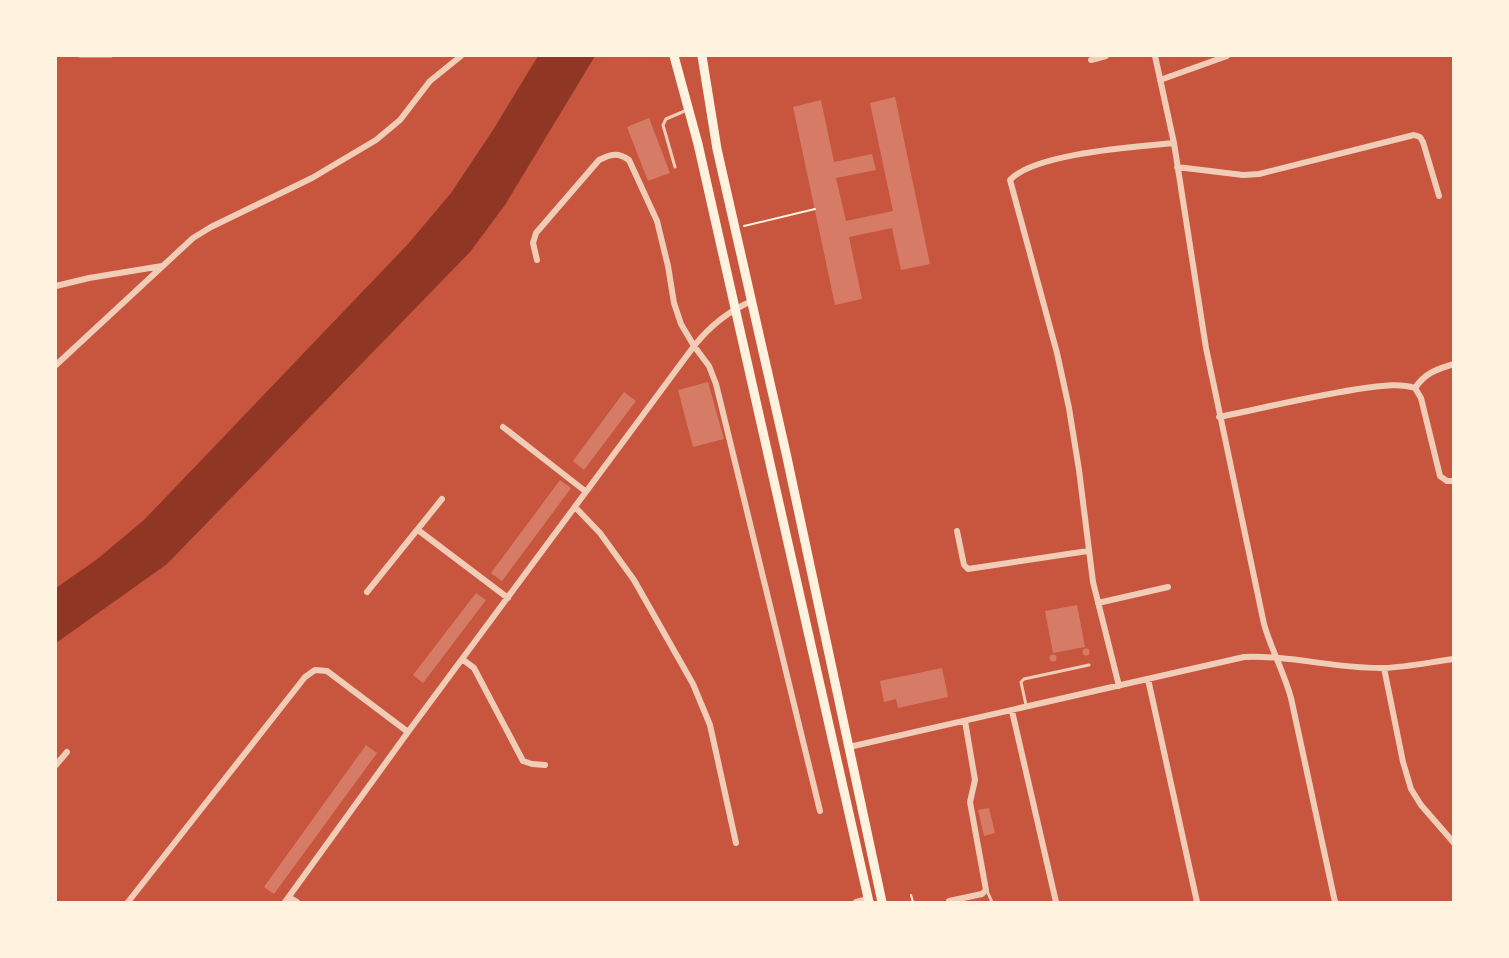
<svg xmlns="http://www.w3.org/2000/svg" width="1509" height="958" font-family="'Alegreya Sans',sans-serif">
	<style>
		.water { fill: #8f3625 }
		.building { fill: #d67c66 }
		.lines { fill: none; stroke-linecap: round; stroke-linejoin: round }
		.path { stroke: #fff3e0; stroke-width: 2 }
		.service { stroke: #f1ccb7; stroke-width: 3 }
		.minor { stroke: #f1ccb7; stroke-width: 6 }
		.primary { stroke: #fff3e0; stroke-width: 9 }
	</style>
	<rect width="100%" height="100%" fill="#c8553d"/>
	<path class="water" d="M538,56H595L505,205L470,252L167,564L56,643V588L96,560L144,520L408,244L451,193L493,130Z"/>
	<path class="building" d="M895,97L930,264L901,270L892,228L849,237L862,299L835,305L793,107L821,100L834,162L872,154L876,170L836,178L846,221L893,211L870,103Z
		M649,118L670,173L648,181L627,127Z
		M708,382L724,439L693,447L678,390Z
		M624,392L636,401L584,470L573,461Z
		M560,480L571,488L502,581L491,573Z
		M476,593L486,600L423,683L413,675Z
		M1077,605L1085,647L1053,653L1045,611Z
		M1082.5 652a3.5 3.5 0 1 1 7 0a3.5 3.5 0 1 1-7 0Z
		M1049.5 658a3.5 3.5 0 1 1 7 0a3.5 3.5 0 1 1-7 0Z
		M942,668L948,697L898,708L896,699L884,702L880,681Z
		M366,745L377,753L274,894L264,887Z
		M989,808L995,833L984,836L978,810Z"/>
	<g class="lines">
		<path class="path" d="M744,226L815,209
			M911,895L913,902"/>
		<path class="service" d="M80,56H111
			M675,167L663,125L666,119L687,110
			M1026,705L1021,682L1024,679L1089,665
			M987,891L992,902"/>
		<path class="minor" d="M1155,56L1174,143L1206,348L1264,624C1271,649 1284,672 1291,698L1335,902
			M1091,60L1106,56
			M1160,80L1227,56
			M1177,167L1243,175L1259,174L1414,135L1420,137L1423,142L1439,196
			M537,260L533,243L536,233L599,160C611,154 618,152 629,160L657,221L668,266L674,303L681,324L694,346L709,366L716,384L820,811
			M56,286L89,278L162,266
			M56,365L193,238L211,227L312,178L376,140L400,120L430,81L461,56
			M1415,388L1421,398L1440,476L1447,481H1454
			M1219,417C1268,407 1316,395 1365,388C1381,386 1399,383 1415,388C1425,373 1437,369 1454,364
			M503,427L585,491
			M575,507L600,533L634,580L693,684L710,725L736,843
			M418,530L508,598
			M957,531L964,565L968,569L1088,551
			M367,592L442,499
			M1098,603L1168,587
			M462,659L474,668L523,761L532,764L545,765
			M1384,668L1403,762L1411,789L1421,805L1454,843
			M1148,679L1197,902
			M1119,686L1093,582L1079,470L1069,408L1057,353L1010,180C1035,153 1135,147 1174,143
			M1012,711L1056,902
			M849,747L1244,657C1290,655 1337,669 1384,668C1407,667 1431,662 1454,659
			M56,765L67,752
			M289,897L297,902
			M949,901L982,894L986,890L970,802L975,780L965,721
			M128,902L305,677L315,670L327,671L408,732
			M285,902L408,732L694,346C710,326 728,311 752,301
			M856,902L868,899"/>
		<path class="primary" d="M674,56L698,144L869,902
			M702,56L717,149L786,453L882,902"/>
	</g>
	<rect width="1509" height="958" fill="none" stroke="#fff3e0" stroke-width="114"/>
</svg>
